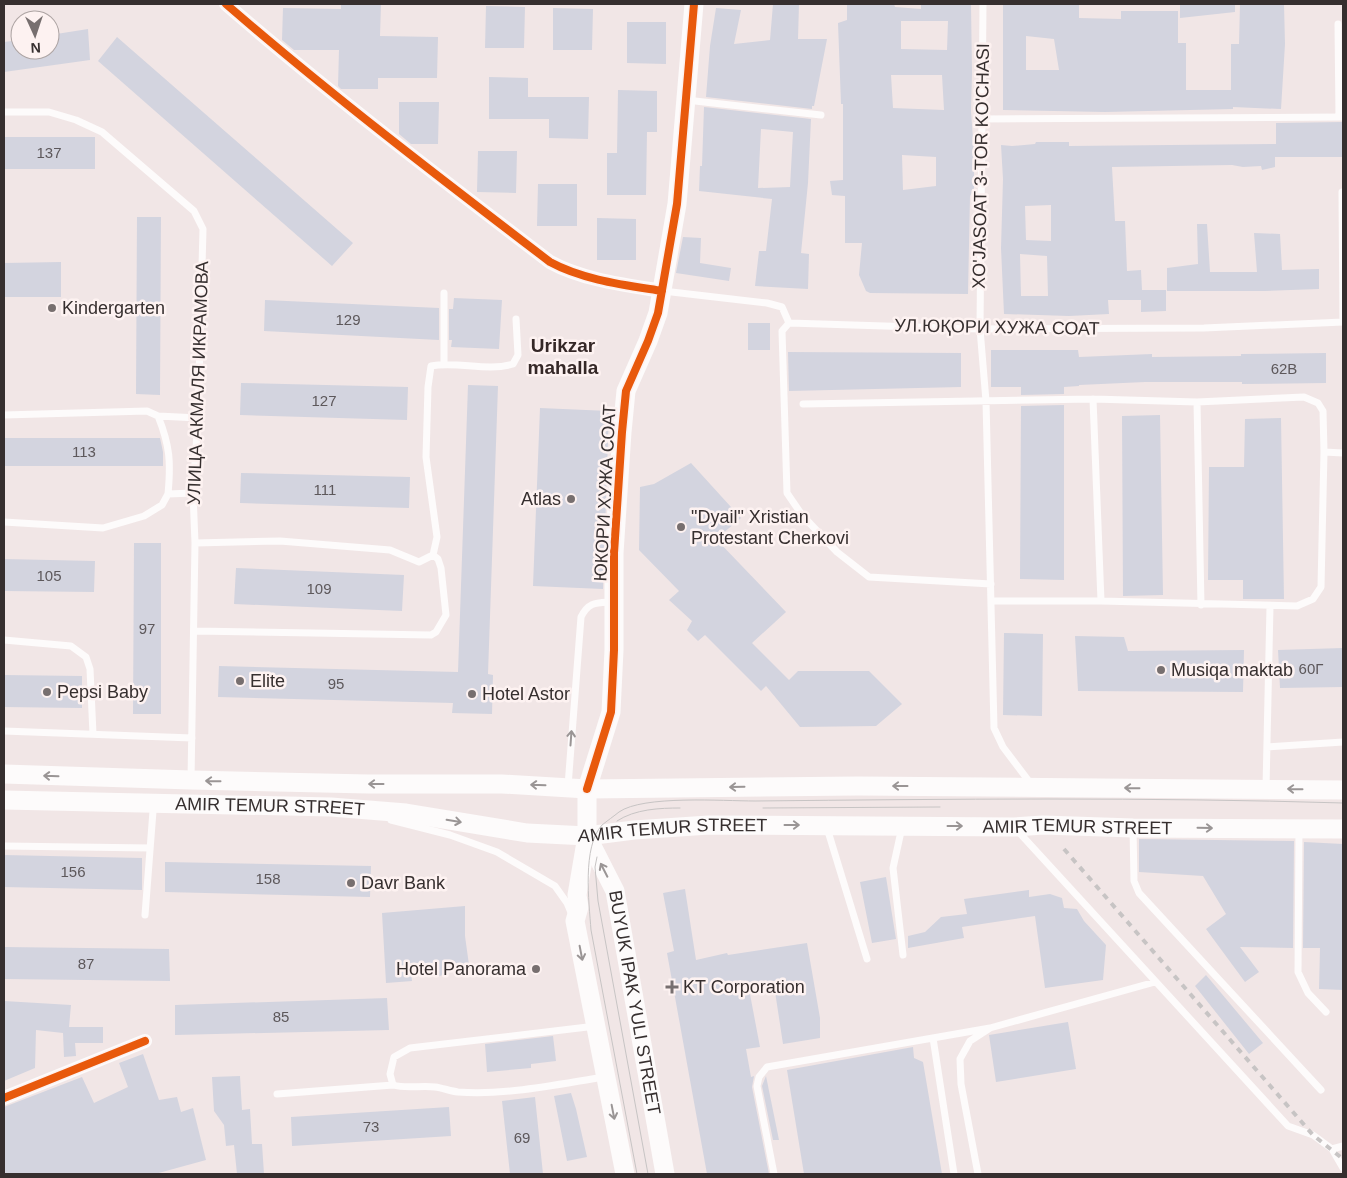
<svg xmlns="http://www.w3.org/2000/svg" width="1347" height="1178" font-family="Arial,sans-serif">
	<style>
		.building { fill: #d3d4df; fill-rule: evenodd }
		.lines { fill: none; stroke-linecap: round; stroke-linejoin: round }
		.lane { stroke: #fdfbfb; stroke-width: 7 }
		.street { stroke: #fdfbfb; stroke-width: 14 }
		.secondary { stroke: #fdfbfb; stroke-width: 19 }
		.tram { stroke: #c7c4c4; stroke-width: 1 }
		.rail { stroke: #c7c4c4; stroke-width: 4; stroke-dasharray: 6 6; stroke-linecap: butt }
		.cycleway-casing { stroke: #fdf2f1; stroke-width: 11 }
		.cycleway { stroke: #e8590c; stroke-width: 8 }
		.oneway { stroke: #9a9595 }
		.poi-dot { fill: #776f6f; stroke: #fdf2f1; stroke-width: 2 }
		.labels { text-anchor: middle; stroke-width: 5; stroke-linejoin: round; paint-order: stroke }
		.number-label { font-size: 15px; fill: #5d585b }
		.street-label { font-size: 18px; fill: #362f2f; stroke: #fdf2f1 }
		.poi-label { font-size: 18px; fill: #362f2f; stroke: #fdf2f1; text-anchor: start }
		.neighbourhood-label { font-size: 19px; font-weight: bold; fill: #352827; stroke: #fdf2f1 }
	</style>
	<rect width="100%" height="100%" fill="#f1e6e6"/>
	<path class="building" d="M341,4H381L380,36L438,37L437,78H378V89H341L338,86L339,50H294L282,40L283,8L341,9Z
		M773,4H799L798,39H827L814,106H812V109L706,97L710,46L716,8L741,10L734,44L770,40Z
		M847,4H894L895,7L921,9V4H971L972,73L971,111L974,153V189L970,196L968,294L870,293L866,291L859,275L862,243H845V196L832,195L830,181L843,180V104H841L838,23L847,20ZM901,21H948L947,50L901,49ZM891,75H942L944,110L893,108ZM902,155L936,157V186L903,190Z
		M1003,4H1079V18L1121,19V11H1178V43H1186V90H1231V44H1239L1240,4H1284L1285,44L1281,109L1233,107V109L1105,112L1003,110ZM1026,36L1054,39L1059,70H1026Z
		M1180,4H1235V12L1180,18Z
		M486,6L525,7L524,48H485Z
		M553,8L593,9L592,50H553Z
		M627,22H666V64L627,63Z
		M88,29L90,60L4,72V42L20,40V50H50V35Z
		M117,37L353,243L332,266L98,61Z
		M489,77L528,78V97H589L588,139L549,138V119H489Z
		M618,90L657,91V132H647L646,195H607V153H617Z
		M399,102H439L438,144H411L399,134Z
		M704,107L811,119L808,183L801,253L809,254L808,289L755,286L759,251H766L772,199L699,191L700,166H702ZM761,129L793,132L790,187L758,188Z
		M1343,122V157H1275V167L1262,170L1261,166L1243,167L1232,165L1112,167L1115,221H1125L1127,271L1141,270L1142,290H1166V311L1141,312V300H1108L1109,314L1069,316L1004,314L1001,248L1003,179L1001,145L1012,146L1035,144L1036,142H1069V146L1276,144V123ZM1051,205V241L1026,240L1025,206ZM1020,254L1047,256L1048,296H1021Z
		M4,137H95V169H4Z
		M478,151H517L516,193L477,192Z
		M538,184H577V226H537Z
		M137,217H161L160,395L136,394Z
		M597,218L636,219V260H597Z
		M1197,224H1207L1210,272H1257L1254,233L1280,234L1282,270L1319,269V289L1265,291H1167V268L1198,264Z
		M683,237L701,238L700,263L731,268L729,281L676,273Z
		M61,262V297H4V263Z
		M454,298L502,300L499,349L451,347L452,340H449V309H453Z
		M265,300L439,308V340L264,331Z
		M748,323H770V350H748Z
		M991,350H1078L1079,357L1152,354V357L1241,356V354L1326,353V383L1242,384V382H1145L1079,385V386L1064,387V394L1021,395V387H991Z
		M788,352L961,353V387L789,391Z
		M241,383L408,387L407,420L240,415Z
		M468,385L498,386L488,674L493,675L492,714L452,713L453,703L218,697L219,666L458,672Z
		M1064,405V580L1020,579L1021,406Z
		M540,408L609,411L603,589L533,586Z
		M1160,415L1163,595L1123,596L1122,416Z
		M1281,418L1284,599H1243V580H1208L1209,467H1244L1245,419Z
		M5,438H160L163,452V466H5Z
		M691,463L741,518L716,539L786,612L752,643L789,680L798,671H869L902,704L876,726L800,727L766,686L761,691L705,635L698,641L687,630L692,621L669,600L679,591L639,550L640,487L654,484Z
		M241,473L410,477L409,508L240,503Z
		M134,543H161V714H133Z
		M4,559L95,561L94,592L4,591Z
		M236,568L404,575L402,611L234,604Z
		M1004,633L1043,634L1042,716L1003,715Z
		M1075,636L1124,637L1128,651L1244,650L1243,692L1078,691Z
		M1343,648V687L1280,688L1278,650Z
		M4,675L82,676V708L4,707Z
		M1139,839L1294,841L1293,948L1240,947L1259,972L1245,982L1206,929L1226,914L1203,876L1139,872Z
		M1304,842L1343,844V990L1319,989L1320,948H1303Z
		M4,855L142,858V890L4,887Z
		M165,862L371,866L370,897L165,892Z
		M886,877L896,939L872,943L860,882Z
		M685,889L696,960L727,953L728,955L807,943L820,1018V1038L783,1044L774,985L749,989L760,1047L746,1049L751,1077L754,1076L752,1087L769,1174H707L667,953L674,951L663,893Z
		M1029,890V897L1050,894L1062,898L1064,908L1077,909L1084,921L1106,945L1103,980L1045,988L1035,916L962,927L964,938L908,948V936L925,932L941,917L967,914L964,899Z
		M465,906V936L469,965L437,977L433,963L410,964L412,981L386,983L382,913Z
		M4,947L169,949L170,981L4,979Z
		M1206,975L1263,1043L1249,1054L1195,986Z
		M387,998L389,1030L175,1035V1005Z
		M4,1001L71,1005L69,1027H103V1043H75L76,1056L64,1057L63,1033L36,1030L35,1068L4,1081Z
		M1068,1022L1076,1069L996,1082L989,1035Z
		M553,1036L556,1061L531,1064V1068L487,1072L485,1044Z
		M913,1047L914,1058L923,1062L942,1174H804L787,1070Z
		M143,1054L159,1100L177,1097L181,1112L193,1108L206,1160L155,1174H4V1107L82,1077L94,1103L128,1087L119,1063Z
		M240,1076L242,1110L250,1109L252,1144H262L264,1174H237L234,1145L226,1146L224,1125L214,1111L212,1077Z
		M766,1076L779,1140H773L762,1086Z
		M571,1093L576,1109L587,1157L567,1161L554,1096Z
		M535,1097L543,1174H510L502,1101Z
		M449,1107L451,1136L292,1146L291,1117Z"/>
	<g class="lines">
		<path class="lane" d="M983,4L980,329L986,401L994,728L1003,747L1031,784
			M1338,24L1339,117
			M686,100L821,115
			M4,112H49L76,120L102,132L194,211L203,229L198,418L193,493L195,543L191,780
			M982,119L1343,117
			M1342,192L1343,322
			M663,291L767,303L782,307L789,323
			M789,323L980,329L1204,328L1343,322
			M789,323L782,331L787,493L802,515L837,552L869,577L991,584
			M444,364V293
			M1093,399L1101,601
			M1197,402L1201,605
			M803,404L1093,399L1197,402L1304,397L1318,403L1323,411L1324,452L1321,587L1313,599L1297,606L1101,601H992
			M4,415L147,411L158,416L198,418
			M158,416C170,446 171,462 168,494
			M1324,452L1343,453
			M4,522L103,528L144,516L162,505L168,494L193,493
			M195,543L280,541L390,550L419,562L433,555L437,537L426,457L428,387L431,366C458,361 487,372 513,364L518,355L516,319
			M194,631L431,635L436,632L446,615L441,568L438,559L433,555
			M4,640L71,646L86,657L90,669L93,734
			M4,731L192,738
			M1267,747L1343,742
			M568,786L581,617C589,601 597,603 613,602
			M1266,788L1270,606
			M391,820L450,835L497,852L555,886L567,903L572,915
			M902,827L893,868L903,955
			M827,828L867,959
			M1133,828L1134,881L1139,893L1321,1090
			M1016,829L1288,1126L1313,1135L1332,1149L1343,1146
			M1299,829L1298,972L1308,993L1326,1012
			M4,846L150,848
			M145,915L153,811
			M596,1026L410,1048L394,1057L390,1074L393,1085C407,1089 421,1085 435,1087C443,1088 450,1091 458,1092C504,1096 559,1084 604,1077
			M933,1038L954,1174
			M277,1094L393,1085
			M1332,1149L1343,1168
			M774,1174L757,1086L759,1077L767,1067L990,1028
			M978,1174L961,1084L960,1059L970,1041L990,1028L1155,982"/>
		<path class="street" d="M226,4C330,94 440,178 550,262C583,280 625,285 662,291
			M4,1098L145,1041"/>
		<g class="secondary">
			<path d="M4,774L191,780L368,784H502L587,789L858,786L1343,790"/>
			<path id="s1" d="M4,800L331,807L406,813L527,833L587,836L634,830L709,825L1014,827L1043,825L1133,828L1343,829"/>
			<path id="s2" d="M587,836L615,891L665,1174"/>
			<path d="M625,1174L575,921L579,907L577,895L587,836V789L611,712L614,650V553L622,432L626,391L648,341L658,313L677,204L694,4"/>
		</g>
		<path class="tram" d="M763,808L940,807
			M617,821C635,809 660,808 680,808
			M597,857L595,867L598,901L648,1174
			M637,1174L591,930C589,902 582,847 602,825C607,821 614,816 619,812C643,795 723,801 755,801C951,799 1147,797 1343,803"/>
		<path class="rail" d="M1064,849L1313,1135L1343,1159"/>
		<defs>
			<path id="cycleway" d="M226,4C330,94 440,178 550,262C583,280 625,285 662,291
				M587,789L611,712L614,650V553L622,432L626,391L648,341L658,313L677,204L694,4
				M4,1098L145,1041"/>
		</defs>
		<use href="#cycleway" class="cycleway-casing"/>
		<use href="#cycleway" class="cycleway"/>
	</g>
	<defs><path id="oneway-shaft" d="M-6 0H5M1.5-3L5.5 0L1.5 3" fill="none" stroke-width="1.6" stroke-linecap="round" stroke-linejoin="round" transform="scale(1.25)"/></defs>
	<g class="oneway">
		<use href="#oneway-shaft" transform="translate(571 738) rotate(-86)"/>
		<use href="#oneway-shaft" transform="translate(51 776) rotate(-178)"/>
		<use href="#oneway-shaft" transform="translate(213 781) rotate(-179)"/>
		<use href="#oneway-shaft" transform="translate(376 784) rotate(-180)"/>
		<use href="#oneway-shaft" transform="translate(538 785) rotate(-178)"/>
		<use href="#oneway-shaft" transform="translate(900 786) rotate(-180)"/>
		<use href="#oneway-shaft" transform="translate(737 787) rotate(179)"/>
		<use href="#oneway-shaft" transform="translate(1132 788) rotate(-179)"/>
		<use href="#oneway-shaft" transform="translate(1295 789) rotate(-179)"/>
		<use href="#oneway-shaft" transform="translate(454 821) rotate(9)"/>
		<use href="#oneway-shaft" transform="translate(792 825)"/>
		<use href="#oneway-shaft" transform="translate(955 826)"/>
		<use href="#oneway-shaft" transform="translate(1205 828) rotate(1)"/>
		<use href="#oneway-shaft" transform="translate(604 870) rotate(-117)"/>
		<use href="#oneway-shaft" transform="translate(581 953) rotate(79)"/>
		<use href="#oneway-shaft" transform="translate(613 1112) rotate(79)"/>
	</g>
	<g class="poi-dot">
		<circle cx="52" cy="308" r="5"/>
		<circle cx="571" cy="499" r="5"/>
		<circle cx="681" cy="527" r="5"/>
		<circle cx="1161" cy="670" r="5"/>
		<circle cx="240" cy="681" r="5"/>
		<circle cx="47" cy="692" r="5"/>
		<circle cx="472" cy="694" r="5"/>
		<circle cx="351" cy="883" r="5"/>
		<circle cx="536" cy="969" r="5"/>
		<path d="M669.5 979.5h5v5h5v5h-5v5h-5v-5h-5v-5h5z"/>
	</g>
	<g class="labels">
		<g class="number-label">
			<text x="49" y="158">137</text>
			<text x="348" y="325">129</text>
			<text x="1284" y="374">62В</text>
			<text x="324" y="406">127</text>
			<text x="84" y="457">113</text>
			<text x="325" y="495">111</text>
			<text x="49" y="581">105</text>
			<text x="319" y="594">109</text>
			<text x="147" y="634">97</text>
			<text x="1311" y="674">60Г</text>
			<text x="336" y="689">95</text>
			<text x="73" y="877">156</text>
			<text x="268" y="884">158</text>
			<text x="86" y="969">87</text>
			<text x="281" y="1022">85</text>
			<text x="371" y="1132">73</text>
			<text x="522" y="1143">69</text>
		</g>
		<g class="street-label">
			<text transform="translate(981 166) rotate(-89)" y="6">XO'JASOAT 3-TOR KO'CHASI</text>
			<text transform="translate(997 327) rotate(1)" y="6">УЛ.ЮҚОРИ ХУЖА СОАТ</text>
			<text transform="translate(198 383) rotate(-88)" y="6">УЛИЦА АКМАЛЯ ИКРАМОВА</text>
			<text transform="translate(605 493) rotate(-87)" y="6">ЮКОРИ ХУЖА СОАТ</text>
			<text dy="6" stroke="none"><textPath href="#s1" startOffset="266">AMIR TEMUR STREET</textPath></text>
			<text dy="6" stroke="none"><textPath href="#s1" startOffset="1076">AMIR TEMUR STREET</textPath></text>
			<text dy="6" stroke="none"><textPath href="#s1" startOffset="671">AMIR TEMUR STREET</textPath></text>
			<text dy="6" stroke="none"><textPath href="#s2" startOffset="175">BUYUK IPAK YULI STREET</textPath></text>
		</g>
		<g class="poi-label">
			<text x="62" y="314">Kindergarten</text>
			<text x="561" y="505" text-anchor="end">Atlas</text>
			<text x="691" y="523">"Dyail" Xristian<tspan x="691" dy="21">Protestant Cherkovi</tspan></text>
			<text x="1171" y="676">Musiqa maktab</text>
			<text x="250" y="687">Elite</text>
			<text x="57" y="698">Pepsi Baby</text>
			<text x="482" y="700">Hotel Astor</text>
			<text x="361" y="889">Davr Bank</text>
			<text x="526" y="975" text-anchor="end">Hotel Panorama</text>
			<text x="683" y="993">KT Corporation</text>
		</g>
		<g class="neighbourhood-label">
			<text x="563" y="352">Urikzar<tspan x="563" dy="22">mahalla</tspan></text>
		</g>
	</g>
	<rect width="1347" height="1178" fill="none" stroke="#362f2f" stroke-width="10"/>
	<g transform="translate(35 35) rotate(177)"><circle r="24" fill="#fdf2f1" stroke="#ada4a3"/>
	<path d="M0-4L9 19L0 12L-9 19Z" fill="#776f6f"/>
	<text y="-8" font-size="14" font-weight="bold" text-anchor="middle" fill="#362f2f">N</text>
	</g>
</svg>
